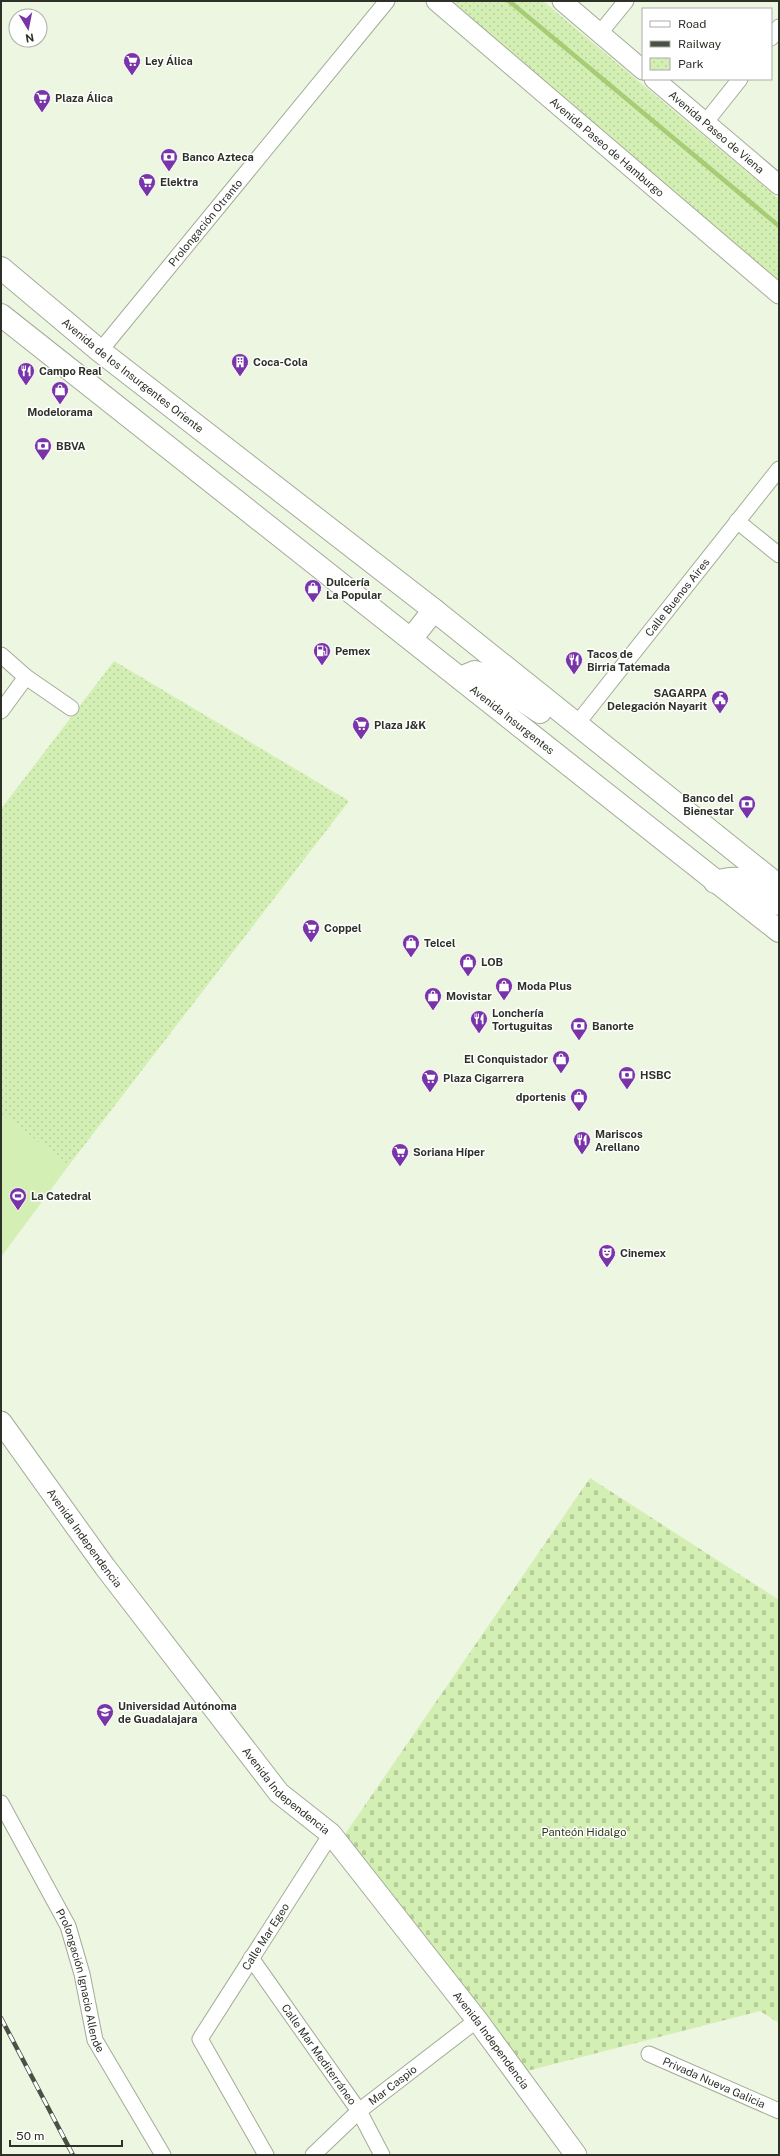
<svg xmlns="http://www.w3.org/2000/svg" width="780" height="2156" font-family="'Public Sans',sans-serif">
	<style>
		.grass { fill: #d4efb3 }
		.cemetery { fill: url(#cemetery-stones) }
		.park { fill: url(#park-dots) }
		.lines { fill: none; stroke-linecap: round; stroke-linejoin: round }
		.stream { stroke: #a6cc75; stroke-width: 4.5 }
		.minor-casing { stroke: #a2ac97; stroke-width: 17 }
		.tertiary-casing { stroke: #a2ac97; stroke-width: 21 }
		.secondary-casing { stroke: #a2ac97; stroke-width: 23 }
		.trunk-casing { stroke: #a2ac97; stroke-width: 24 }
		.minor { stroke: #fff; stroke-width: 15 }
		.tertiary { stroke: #fff; stroke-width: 19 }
		.secondary { stroke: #fff; stroke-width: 21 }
		.trunk { stroke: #fff; stroke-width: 22 }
		.rail-casing { stroke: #4b5045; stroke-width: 4.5 }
		.rail { stroke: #fff; stroke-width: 3; stroke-dasharray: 9; stroke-linecap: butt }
		.labels { text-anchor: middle; stroke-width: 3; stroke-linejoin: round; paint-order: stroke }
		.poi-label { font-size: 11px; font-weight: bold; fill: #2d3128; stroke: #fff; text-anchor: start }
		.street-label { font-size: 11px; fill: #2d3128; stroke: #fff }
		.park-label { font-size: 11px; fill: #2a3915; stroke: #fff }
	</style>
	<defs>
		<pattern id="cemetery-stones" width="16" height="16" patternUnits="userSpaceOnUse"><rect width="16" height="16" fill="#d4efb3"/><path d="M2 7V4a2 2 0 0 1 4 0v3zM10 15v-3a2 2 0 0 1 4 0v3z" fill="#b6cd9a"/></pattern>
		<pattern id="park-dots" width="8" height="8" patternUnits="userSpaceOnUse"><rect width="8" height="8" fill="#d4efb3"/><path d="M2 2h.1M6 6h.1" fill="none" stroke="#b6cd9a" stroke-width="1.8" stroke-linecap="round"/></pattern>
	</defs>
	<rect width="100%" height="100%" fill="#ecf6e0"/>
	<path class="grass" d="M1,1114L69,1165L1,1257Z"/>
	<path class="cemetery" d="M590,1478L779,1600V2023L760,2011L527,2071L341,1840Z"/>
	<path class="park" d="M449,1H543L779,199V281Z
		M114,661L349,801L69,1165L1,1114V809Z"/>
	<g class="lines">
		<path class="stream" d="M509,1L779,226"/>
		<defs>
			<g id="minor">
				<path d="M600,33L626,1"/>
				<path d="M771,38L779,27"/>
				<path d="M705,123L740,79"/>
				<path id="s1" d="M100,351L387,1"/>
				<path d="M737,521L779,555"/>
				<path d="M1,655L26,677L71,708"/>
				<path d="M1,711L26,677"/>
				<path id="s2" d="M576,725L779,469"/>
				<path id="s3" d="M1,1803L68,1926L82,1974L95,2040L163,2155"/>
				<path id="s4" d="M251,1958L359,2111L382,2155"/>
				<path id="s5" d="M649,2054L779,2111"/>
				<path id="s6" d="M266,2155L200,2039L331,1834"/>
				<path id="s7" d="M313,2155L359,2111L477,2020"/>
			</g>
			<g id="tertiary">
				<path id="s8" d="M436,1L779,294"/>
				<path d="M562,1L643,70"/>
				<path id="s9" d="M654,79L779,185"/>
			</g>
			<g id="secondary">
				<path id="s10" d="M1,1422L105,1567L279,1793L331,1834L477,2020L576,2155"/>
			</g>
			<g id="trunk">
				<path id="s11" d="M1,268L100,351L434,610L779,886"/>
				<path id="s12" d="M1,315L779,931"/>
				<path d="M411,639L434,610"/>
				<path d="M460,678L475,672L484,675L540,712"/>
				<path d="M715,882C748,872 755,885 779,904"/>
			</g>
		</defs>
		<use href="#minor" class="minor-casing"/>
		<use href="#tertiary" class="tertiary-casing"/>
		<use href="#secondary" class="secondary-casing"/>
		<use href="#trunk" class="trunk-casing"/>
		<use href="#minor" class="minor"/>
		<use href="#tertiary" class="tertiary"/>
		<use href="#secondary" class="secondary"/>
		<use href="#trunk" class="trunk"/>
		<defs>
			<path id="rail" d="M1,2018L73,2155"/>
		</defs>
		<use href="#rail" class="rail-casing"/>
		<use href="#rail" class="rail"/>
	</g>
	<defs>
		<symbol id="supermarket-pin" viewBox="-11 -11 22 30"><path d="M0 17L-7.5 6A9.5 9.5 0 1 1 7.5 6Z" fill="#7834a8" stroke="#fff"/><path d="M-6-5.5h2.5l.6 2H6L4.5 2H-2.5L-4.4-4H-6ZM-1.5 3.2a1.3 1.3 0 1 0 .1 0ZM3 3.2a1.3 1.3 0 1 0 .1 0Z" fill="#fff"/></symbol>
		<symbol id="bank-pin" viewBox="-11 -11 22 30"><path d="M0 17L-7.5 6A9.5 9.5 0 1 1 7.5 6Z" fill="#7834a8" stroke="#fff"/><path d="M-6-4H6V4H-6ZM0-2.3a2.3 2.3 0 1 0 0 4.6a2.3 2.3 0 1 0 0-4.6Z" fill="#fff"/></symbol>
		<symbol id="building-pin" viewBox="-11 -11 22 30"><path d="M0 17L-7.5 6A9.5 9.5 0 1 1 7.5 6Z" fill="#7834a8" stroke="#fff"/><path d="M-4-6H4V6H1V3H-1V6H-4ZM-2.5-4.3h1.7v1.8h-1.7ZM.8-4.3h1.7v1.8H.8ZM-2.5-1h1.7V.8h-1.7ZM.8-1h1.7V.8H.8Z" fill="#fff"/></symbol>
		<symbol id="restaurant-pin" viewBox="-11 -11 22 30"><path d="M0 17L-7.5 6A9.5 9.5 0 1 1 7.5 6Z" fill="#7834a8" stroke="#fff"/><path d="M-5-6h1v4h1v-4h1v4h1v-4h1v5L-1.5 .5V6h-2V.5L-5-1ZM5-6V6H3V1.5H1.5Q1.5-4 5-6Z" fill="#fff"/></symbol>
		<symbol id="shop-pin" viewBox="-11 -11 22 30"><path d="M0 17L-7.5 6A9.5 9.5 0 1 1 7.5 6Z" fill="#7834a8" stroke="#fff"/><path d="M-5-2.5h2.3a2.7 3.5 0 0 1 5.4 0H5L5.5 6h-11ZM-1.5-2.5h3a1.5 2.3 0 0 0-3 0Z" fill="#fff"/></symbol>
		<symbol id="fuel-pin" viewBox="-11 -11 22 30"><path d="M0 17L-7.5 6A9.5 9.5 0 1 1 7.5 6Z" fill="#7834a8" stroke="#fff"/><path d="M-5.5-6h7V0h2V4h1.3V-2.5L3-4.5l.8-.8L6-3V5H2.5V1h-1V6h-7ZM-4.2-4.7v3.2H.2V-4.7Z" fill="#fff"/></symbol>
		<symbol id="civic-pin" viewBox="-11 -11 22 30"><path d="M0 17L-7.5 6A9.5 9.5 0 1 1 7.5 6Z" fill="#7834a8" stroke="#fff"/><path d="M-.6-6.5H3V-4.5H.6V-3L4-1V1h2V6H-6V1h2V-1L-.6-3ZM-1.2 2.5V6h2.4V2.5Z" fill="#fff"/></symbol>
		<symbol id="stadium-pin" viewBox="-11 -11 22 30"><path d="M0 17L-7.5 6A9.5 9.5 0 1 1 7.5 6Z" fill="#7834a8" stroke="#fff"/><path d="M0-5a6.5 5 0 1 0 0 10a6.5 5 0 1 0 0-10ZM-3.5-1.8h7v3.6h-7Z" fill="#fff"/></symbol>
		<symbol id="theatre-pin" viewBox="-11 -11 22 30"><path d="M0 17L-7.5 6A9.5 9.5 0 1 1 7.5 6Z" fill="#7834a8" stroke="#fff"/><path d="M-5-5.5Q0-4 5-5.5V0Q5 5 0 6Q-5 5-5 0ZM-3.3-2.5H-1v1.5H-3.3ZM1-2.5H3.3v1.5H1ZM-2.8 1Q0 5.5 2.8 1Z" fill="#fff"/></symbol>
		<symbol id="university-pin" viewBox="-11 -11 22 30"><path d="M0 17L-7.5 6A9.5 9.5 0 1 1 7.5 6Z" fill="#7834a8" stroke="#fff"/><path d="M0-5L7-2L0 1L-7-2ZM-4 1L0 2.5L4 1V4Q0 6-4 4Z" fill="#fff"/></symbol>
	</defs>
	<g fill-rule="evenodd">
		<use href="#supermarket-pin" x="122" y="51" width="20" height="27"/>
		<use href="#supermarket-pin" x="32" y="88" width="20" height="27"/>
		<use href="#bank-pin" x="159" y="147" width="20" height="27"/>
		<use href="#supermarket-pin" x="137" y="172" width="20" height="27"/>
		<use href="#building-pin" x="230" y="352" width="20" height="27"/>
		<use href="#restaurant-pin" x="16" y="361" width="20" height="27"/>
		<use href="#shop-pin" x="50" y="380" width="20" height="27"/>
		<use href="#bank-pin" x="33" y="436" width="20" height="27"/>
		<use href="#shop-pin" x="303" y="578" width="20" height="27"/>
		<use href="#fuel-pin" x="312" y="641" width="20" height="27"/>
		<use href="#restaurant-pin" x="564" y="650" width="20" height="27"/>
		<use href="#civic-pin" x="710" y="689" width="20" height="27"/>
		<use href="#supermarket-pin" x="351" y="715" width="20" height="27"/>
		<use href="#bank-pin" x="737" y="794" width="20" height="27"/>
		<use href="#supermarket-pin" x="301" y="918" width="20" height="27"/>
		<use href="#shop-pin" x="401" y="933" width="20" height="27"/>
		<use href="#shop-pin" x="458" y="952" width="20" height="27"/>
		<use href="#shop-pin" x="494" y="976" width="20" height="27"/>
		<use href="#shop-pin" x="423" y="986" width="20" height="27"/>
		<use href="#restaurant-pin" x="469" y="1009" width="20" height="27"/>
		<use href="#bank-pin" x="569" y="1016" width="20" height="27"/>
		<use href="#shop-pin" x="551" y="1049" width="20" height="27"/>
		<use href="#bank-pin" x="617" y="1065" width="20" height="27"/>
		<use href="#supermarket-pin" x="420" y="1068" width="20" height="27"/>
		<use href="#shop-pin" x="569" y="1087" width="20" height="27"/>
		<use href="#restaurant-pin" x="572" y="1130" width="20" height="27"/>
		<use href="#supermarket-pin" x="390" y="1142" width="20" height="27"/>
		<use href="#stadium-pin" x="8" y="1186" width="20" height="27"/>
		<use href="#theatre-pin" x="597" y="1243" width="20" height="27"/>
		<use href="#university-pin" x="95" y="1702" width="20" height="27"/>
	</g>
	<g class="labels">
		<g class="poi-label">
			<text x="145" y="65">Ley Álica</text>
			<text x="55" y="102">Plaza Álica</text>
			<text x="182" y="161">Banco Azteca</text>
			<text x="160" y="186">Elektra</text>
			<text x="253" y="366">Coca-Cola</text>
			<text x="39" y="375">Campo Real</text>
			<text x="60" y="416" text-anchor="middle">Modelorama</text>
			<text x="56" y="450">BBVA</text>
			<text x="326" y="586">Dulcería<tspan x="326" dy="13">La Popular</tspan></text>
			<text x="335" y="655">Pemex</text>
			<text x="587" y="658">Tacos de<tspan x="587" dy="13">Birria Tatemada</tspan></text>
			<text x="707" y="697" text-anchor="end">SAGARPA<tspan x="707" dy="13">Delegación Nayarit</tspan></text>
			<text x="374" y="729">Plaza J&amp;K</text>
			<text x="734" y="802" text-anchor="end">Banco del<tspan x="734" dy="13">Bienestar</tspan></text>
			<text x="324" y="932">Coppel</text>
			<text x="424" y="947">Telcel</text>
			<text x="481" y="966">LOB</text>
			<text x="517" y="990">Moda Plus</text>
			<text x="446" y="1000">Movistar</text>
			<text x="492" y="1017">Lonchería<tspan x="492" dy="13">Tortuguitas</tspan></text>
			<text x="592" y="1030">Banorte</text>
			<text x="548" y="1063" text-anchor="end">El Conquistador</text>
			<text x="640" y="1079">HSBC</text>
			<text x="443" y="1082">Plaza Cigarrera</text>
			<text x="566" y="1101" text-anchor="end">dportenis</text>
			<text x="595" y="1138">Mariscos<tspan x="595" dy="13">Arellano</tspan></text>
			<text x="413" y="1156">Soriana Híper</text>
			<text x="31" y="1200">La Catedral</text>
			<text x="620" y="1257">Cinemex</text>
			<text x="118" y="1710">Universidad Autónoma<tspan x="118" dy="13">de Guadalajara</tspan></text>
		</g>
		<g class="street-label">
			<text dy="4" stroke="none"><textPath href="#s9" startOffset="82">Avenida Paseo de Viena</textPath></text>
			<text dy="4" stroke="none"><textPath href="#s8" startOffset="225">Avenida Paseo de Hamburgo</textPath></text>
			<text dy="4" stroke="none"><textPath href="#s1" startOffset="166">Prolongación Otranto</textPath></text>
			<text dy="4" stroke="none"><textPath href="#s11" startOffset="170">Avenida de los Insurgentes Oriente</textPath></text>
			<text dy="4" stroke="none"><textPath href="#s2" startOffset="163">Calle Buenos Aires</textPath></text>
			<text dy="4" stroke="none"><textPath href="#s12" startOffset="652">Avenida Insurgentes</textPath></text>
			<text dy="4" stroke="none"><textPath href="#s10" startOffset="143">Avenida Independencia</textPath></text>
			<text dy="4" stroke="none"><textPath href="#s10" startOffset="467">Avenida Independencia</textPath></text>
			<text dy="4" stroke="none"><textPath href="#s6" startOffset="255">Calle Mar Egeo</textPath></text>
			<text dy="4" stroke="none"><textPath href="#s3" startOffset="196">Prolongación Ignacio Allende</textPath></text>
			<text dy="4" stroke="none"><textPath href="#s10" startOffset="791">Avenida Independencia</textPath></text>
			<text dy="4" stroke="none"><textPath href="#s4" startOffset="118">Calle Mar Mediterráneo</textPath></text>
			<text dy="4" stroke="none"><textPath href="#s5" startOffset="71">Privada Nueva Galicia</textPath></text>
			<text dy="4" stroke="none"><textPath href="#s7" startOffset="106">Mar Caspio</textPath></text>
		</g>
		<g class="park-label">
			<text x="584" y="1836">Panteón Hidalgo</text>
		</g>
	</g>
	<rect width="780" height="2156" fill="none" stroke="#2d3128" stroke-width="4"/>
	<rect x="642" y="8" width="130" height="72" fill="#ffffff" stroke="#abada9"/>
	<rect x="650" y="21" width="20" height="6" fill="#ffffff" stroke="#abada9"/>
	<text x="678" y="28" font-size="12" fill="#2d3128">Road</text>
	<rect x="650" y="41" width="20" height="6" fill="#4b5045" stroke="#abada9"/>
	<text x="678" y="48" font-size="12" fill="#2d3128">Railway</text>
	<rect x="650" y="58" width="20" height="12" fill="url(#park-dots)" stroke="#abada9"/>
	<text x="678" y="68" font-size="12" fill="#2d3128">Park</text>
	<g transform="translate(28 28) rotate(170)"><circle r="19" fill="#ffffff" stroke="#abada9"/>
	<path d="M0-3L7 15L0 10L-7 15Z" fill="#7834a8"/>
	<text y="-6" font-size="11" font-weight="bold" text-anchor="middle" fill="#2d3128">N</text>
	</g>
	<path d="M10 2140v6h112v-6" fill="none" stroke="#2d3128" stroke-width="2"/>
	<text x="16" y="2140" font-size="12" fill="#2d3128" stroke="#ffffff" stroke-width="3" paint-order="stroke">50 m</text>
</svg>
